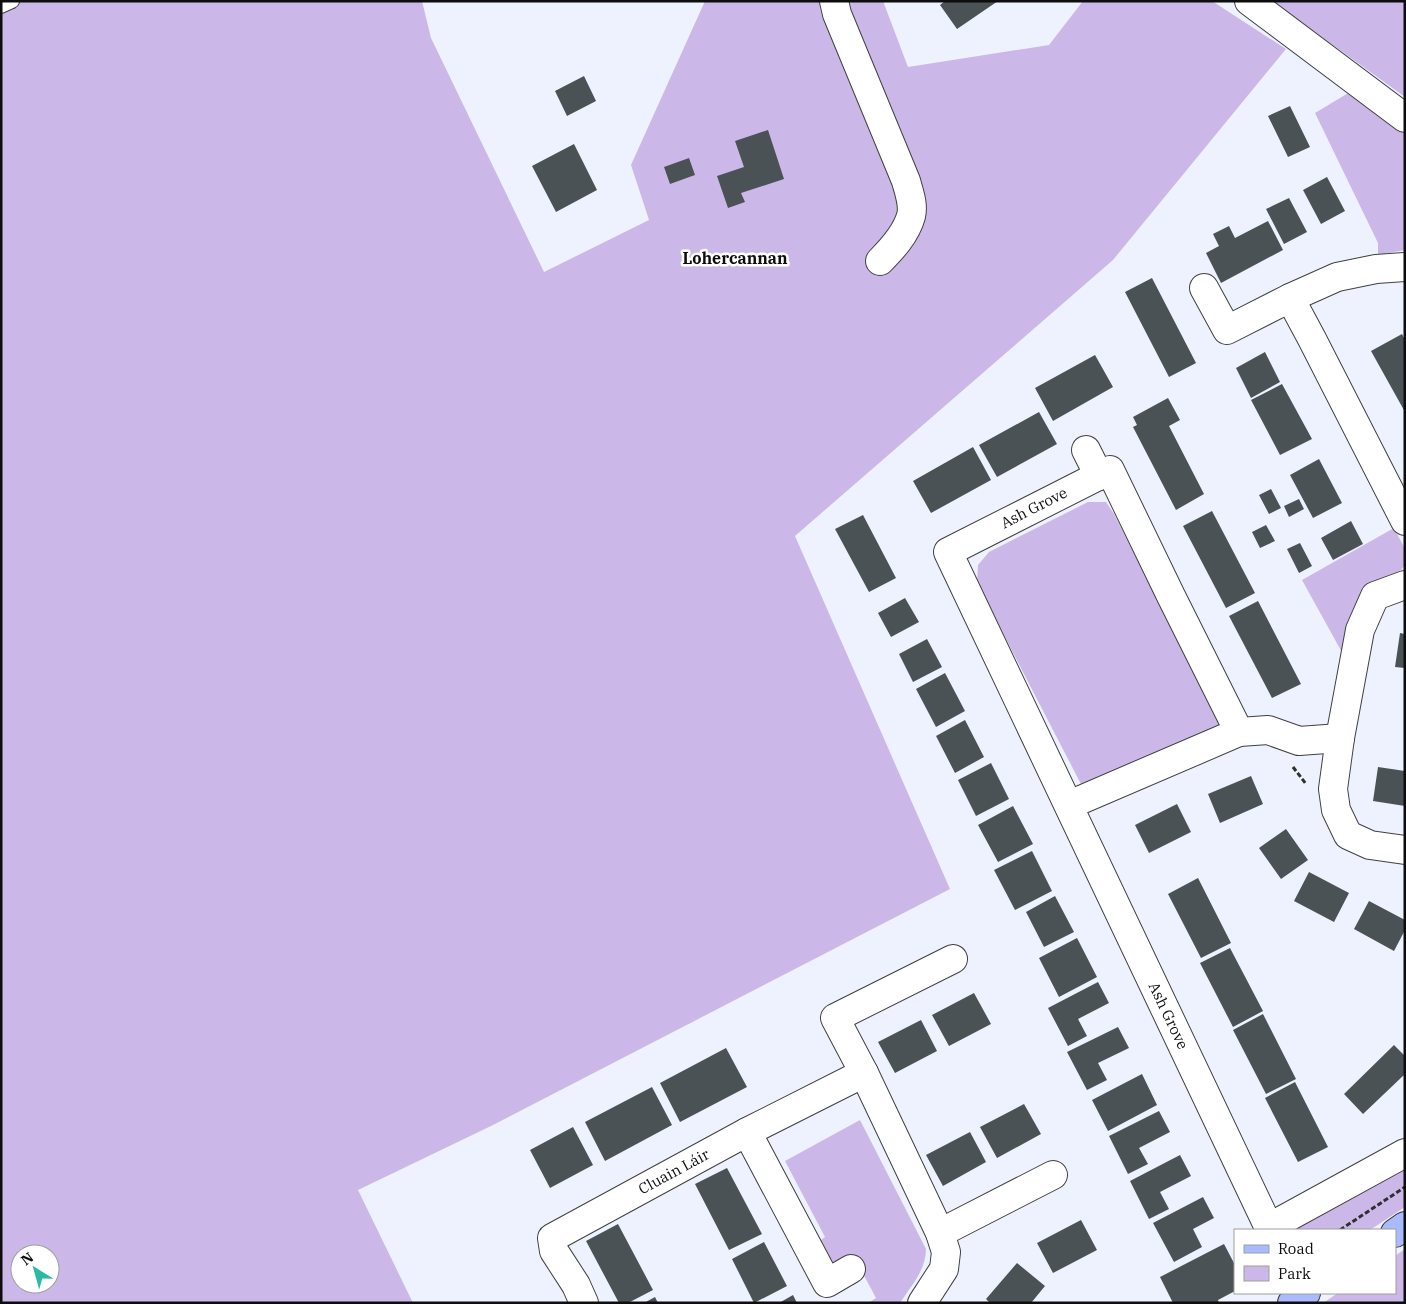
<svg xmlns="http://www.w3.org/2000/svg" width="1406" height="1304" font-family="'IBM Plex Serif',serif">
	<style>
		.green { fill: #cbb8e8; fill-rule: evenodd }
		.building { fill: #4a5255 }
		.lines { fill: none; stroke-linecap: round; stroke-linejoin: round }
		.lane-casing { stroke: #404040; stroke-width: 16 }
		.street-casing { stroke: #404040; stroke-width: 30 }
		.secondary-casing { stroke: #2f2f2f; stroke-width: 30 }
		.path { stroke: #2f2f2f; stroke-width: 3; stroke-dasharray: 5 2.5; stroke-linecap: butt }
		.lane { stroke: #fff; stroke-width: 14 }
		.street { stroke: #fff; stroke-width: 28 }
		.secondary { stroke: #aabbfd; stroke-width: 28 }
		.labels { text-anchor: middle; stroke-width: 5; stroke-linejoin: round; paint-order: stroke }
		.street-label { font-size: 15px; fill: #0d0d0d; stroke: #fff }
		.neighbourhood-label { font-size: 16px; font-weight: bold; fill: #0d0d0d; stroke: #fff }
	</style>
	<rect width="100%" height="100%" fill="#edf2fe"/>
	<path class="green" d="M1,1H422L431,38L544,272L649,220L631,165L705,1H883L908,67L1049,45L1083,1H1212L1286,49L1113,260L795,536L950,889L491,1126L358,1190L413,1303H1ZM20,1254H50V1284H20Z
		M1272,1H1405V97Z
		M1350,92L1405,131V250L1378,255V243L1315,113Z
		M1088,502H1106L1114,514L1222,725L1083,788L977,583L978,565L989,552Z
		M1394,528L1405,549V565L1401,570L1369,594L1349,620L1345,634L1344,656L1302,580Z
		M860,1120L926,1249C926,1270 911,1286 900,1303H868L876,1298L861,1270L845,1263L826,1261L816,1244L825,1237L785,1161Z
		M1405,1164V1207L1370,1230H1295L1294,1227Z
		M1405,1249V1303H1323L1338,1293H1395V1256Z"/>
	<path class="building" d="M945,1H998L957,29L940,5Z
		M584,76L596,101L567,116L555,91Z
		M1290,106L1310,147L1288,157L1268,116Z
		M768,130L784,179L741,193L745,202L728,208L717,176L744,167L735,141Z
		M574,144L597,190L556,212L532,166Z
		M689,158L695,175L670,184L664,167Z
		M1327,177L1345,211L1321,224L1303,190Z
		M1289,198L1307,232L1284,244L1266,209Z
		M1268,221L1283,250L1221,283L1206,253L1219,246L1213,234L1229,226L1235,238Z
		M1152,278L1196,363L1169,377L1125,292Z
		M1402,334L1405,340V412L1371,351Z
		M1265,352L1280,382L1251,398L1236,368Z
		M1095,355L1113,387L1053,421L1035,388Z
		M1282,384L1312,439L1280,455L1251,400Z
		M1168,398L1180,420L1169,426L1204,494L1176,510L1133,427L1137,425L1133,417Z
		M1039,412L1057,444L997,477L979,445Z
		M973,447L991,480L931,513L913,481Z
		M1319,459L1342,503L1313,518L1290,475Z
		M1271,489L1281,508L1269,514L1259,495Z
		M1299,499L1304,509L1289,517L1284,506Z
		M1212,511L1255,593L1226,608L1183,526Z
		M863,515L896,578L869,592L835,529Z
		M1351,521L1363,544L1333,560L1321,538Z
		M1266,525L1275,541L1260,548L1252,532Z
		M1300,543L1312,566L1299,573L1287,549Z
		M905,598L919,622L891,637L878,613Z
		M1258,601L1301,684L1272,698L1229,616Z
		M1400,633L1405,634V668L1395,667Z
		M927,639L942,667L913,682L899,654Z
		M945,673L965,711L936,727L916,689Z
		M965,720L984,757L955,773L936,736Z
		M991,763L1009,799L976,816L958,780Z
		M1378,767L1405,771V806L1373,801Z
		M1251,776L1263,804L1220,823L1208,794Z
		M1177,804L1191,832L1149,853L1135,825Z
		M1013,806L1033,844L998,862L978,825Z
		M1286,829L1308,860L1281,879L1259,848Z
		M1032,851L1052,891L1015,910L994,870Z
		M1309,872L1349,893L1334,922L1294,901Z
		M1198,878L1231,943L1201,958L1168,894Z
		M1055,896L1074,932L1044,947L1026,912Z
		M1369,901L1405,920V930L1394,951L1354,929Z
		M1077,938L1097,977L1059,997L1039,958Z
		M1230,948L1263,1011L1233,1027L1200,963Z
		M1098,982L1109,1003L1078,1019L1087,1036L1068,1046L1048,1008Z
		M974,993L991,1024L949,1046L932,1015Z
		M1263,1014L1296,1079L1266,1094L1233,1030Z
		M921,1020L937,1051L895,1073L878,1042Z
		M1118,1027L1129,1048L1098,1063L1107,1080L1087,1090L1067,1052Z
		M1394,1045L1405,1056V1074L1363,1114L1344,1094Z
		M726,1048L747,1087L680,1122L660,1083Z
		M1142,1074L1157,1105L1108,1131L1092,1100Z
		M1295,1082L1328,1147L1298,1162L1265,1098Z
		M652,1087L672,1125L605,1161L585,1122Z
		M1024,1104L1041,1134L997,1158L980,1127Z
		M1159,1111L1170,1132L1139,1148L1148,1164L1128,1174L1109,1136Z
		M573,1127L593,1165L550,1188L530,1150Z
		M970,1132L986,1162L943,1186L926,1155Z
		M1180,1155L1191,1176L1160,1192L1169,1209L1149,1219L1130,1181Z
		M727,1168L762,1234L729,1250L695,1184Z
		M1203,1197L1214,1218L1193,1229L1202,1247L1174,1262L1153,1223Z
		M1081,1220L1097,1250L1053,1273L1037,1243Z
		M618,1224L653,1290L628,1303H619L586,1241Z
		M764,1242L787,1286L754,1303L732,1259Z
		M1224,1244L1235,1265V1291L1218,1300L1219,1303H1173L1160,1277Z
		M1017,1263L1045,1286L1031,1303H990L986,1299Z
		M793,1295L797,1303H779Z
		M655,1297L658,1303H644Z"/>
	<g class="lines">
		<defs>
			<path id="lane" d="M1,6L12,1"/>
			<g id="street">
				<path d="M834,1L837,14L906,181C909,192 914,205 911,216C906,234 892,249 880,261"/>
				<path d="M1249,1L1405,118"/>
				<path d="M1204,288L1227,330L1290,298L1337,277L1376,269L1405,267"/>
				<path d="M1290,298L1312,339L1405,521"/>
				<path d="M1086,450L1099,476"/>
				<path d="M1405,585L1375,596L1360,630L1340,738L1333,789L1336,810L1348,835L1370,845L1405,850"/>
				<path d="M1239,732L1268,730L1299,741L1340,738"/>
				<path id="s1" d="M1069,805L1239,732L1171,596L1110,470L948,552L1270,1230"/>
				<path d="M747,1132L827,1283L851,1269"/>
				<path d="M1268,1228L1405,1153"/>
				<path d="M940,1233L1053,1175"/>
				<path id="s2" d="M584,1303L576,1285L554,1251L552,1238L747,1132L864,1073"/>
				<path d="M922,1303L944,1269L946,1252L940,1233L864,1073L835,1018L953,959"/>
			</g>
			<path id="secondary" d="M1395,1233L1405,1226
				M1292,1303L1306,1293"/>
		</defs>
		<use href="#lane" class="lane-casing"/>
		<use href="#street" class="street-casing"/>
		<use href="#secondary" class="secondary-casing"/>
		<path class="path" d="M1293,767L1306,784
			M1340,1230L1405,1187"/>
		<use href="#lane" class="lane"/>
		<use href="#street" class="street"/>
		<use href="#secondary" class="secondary"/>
	</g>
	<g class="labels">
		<g class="street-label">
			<text transform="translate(1034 508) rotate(-27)" y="5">Ash Grove</text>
			<text dy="5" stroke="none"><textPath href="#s1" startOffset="1172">Ash Grove</textPath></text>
			<text dy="5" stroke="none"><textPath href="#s2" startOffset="212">Cluain Láir</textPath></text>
		</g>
		<g class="neighbourhood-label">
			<text x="735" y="264">Lohercannan</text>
		</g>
	</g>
	<rect width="1406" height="1304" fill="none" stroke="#0d0d0d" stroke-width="5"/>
	<rect x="1234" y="1229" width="162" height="65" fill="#ffffff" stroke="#9e9e9e"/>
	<rect x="1244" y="1245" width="25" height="8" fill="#aabbfd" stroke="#9e9e9e"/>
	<text x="1278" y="1254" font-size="15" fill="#0d0d0d">Road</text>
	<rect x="1244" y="1266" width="25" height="15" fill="#cbb8e8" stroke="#9e9e9e"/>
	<text x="1278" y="1279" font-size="15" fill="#0d0d0d">Park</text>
	<g transform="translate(35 1269) rotate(323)"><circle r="24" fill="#ffffff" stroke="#9e9e9e"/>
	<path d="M0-4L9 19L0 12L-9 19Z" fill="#29b9a5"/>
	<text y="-8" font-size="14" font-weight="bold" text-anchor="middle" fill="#0d0d0d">N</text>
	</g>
</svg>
